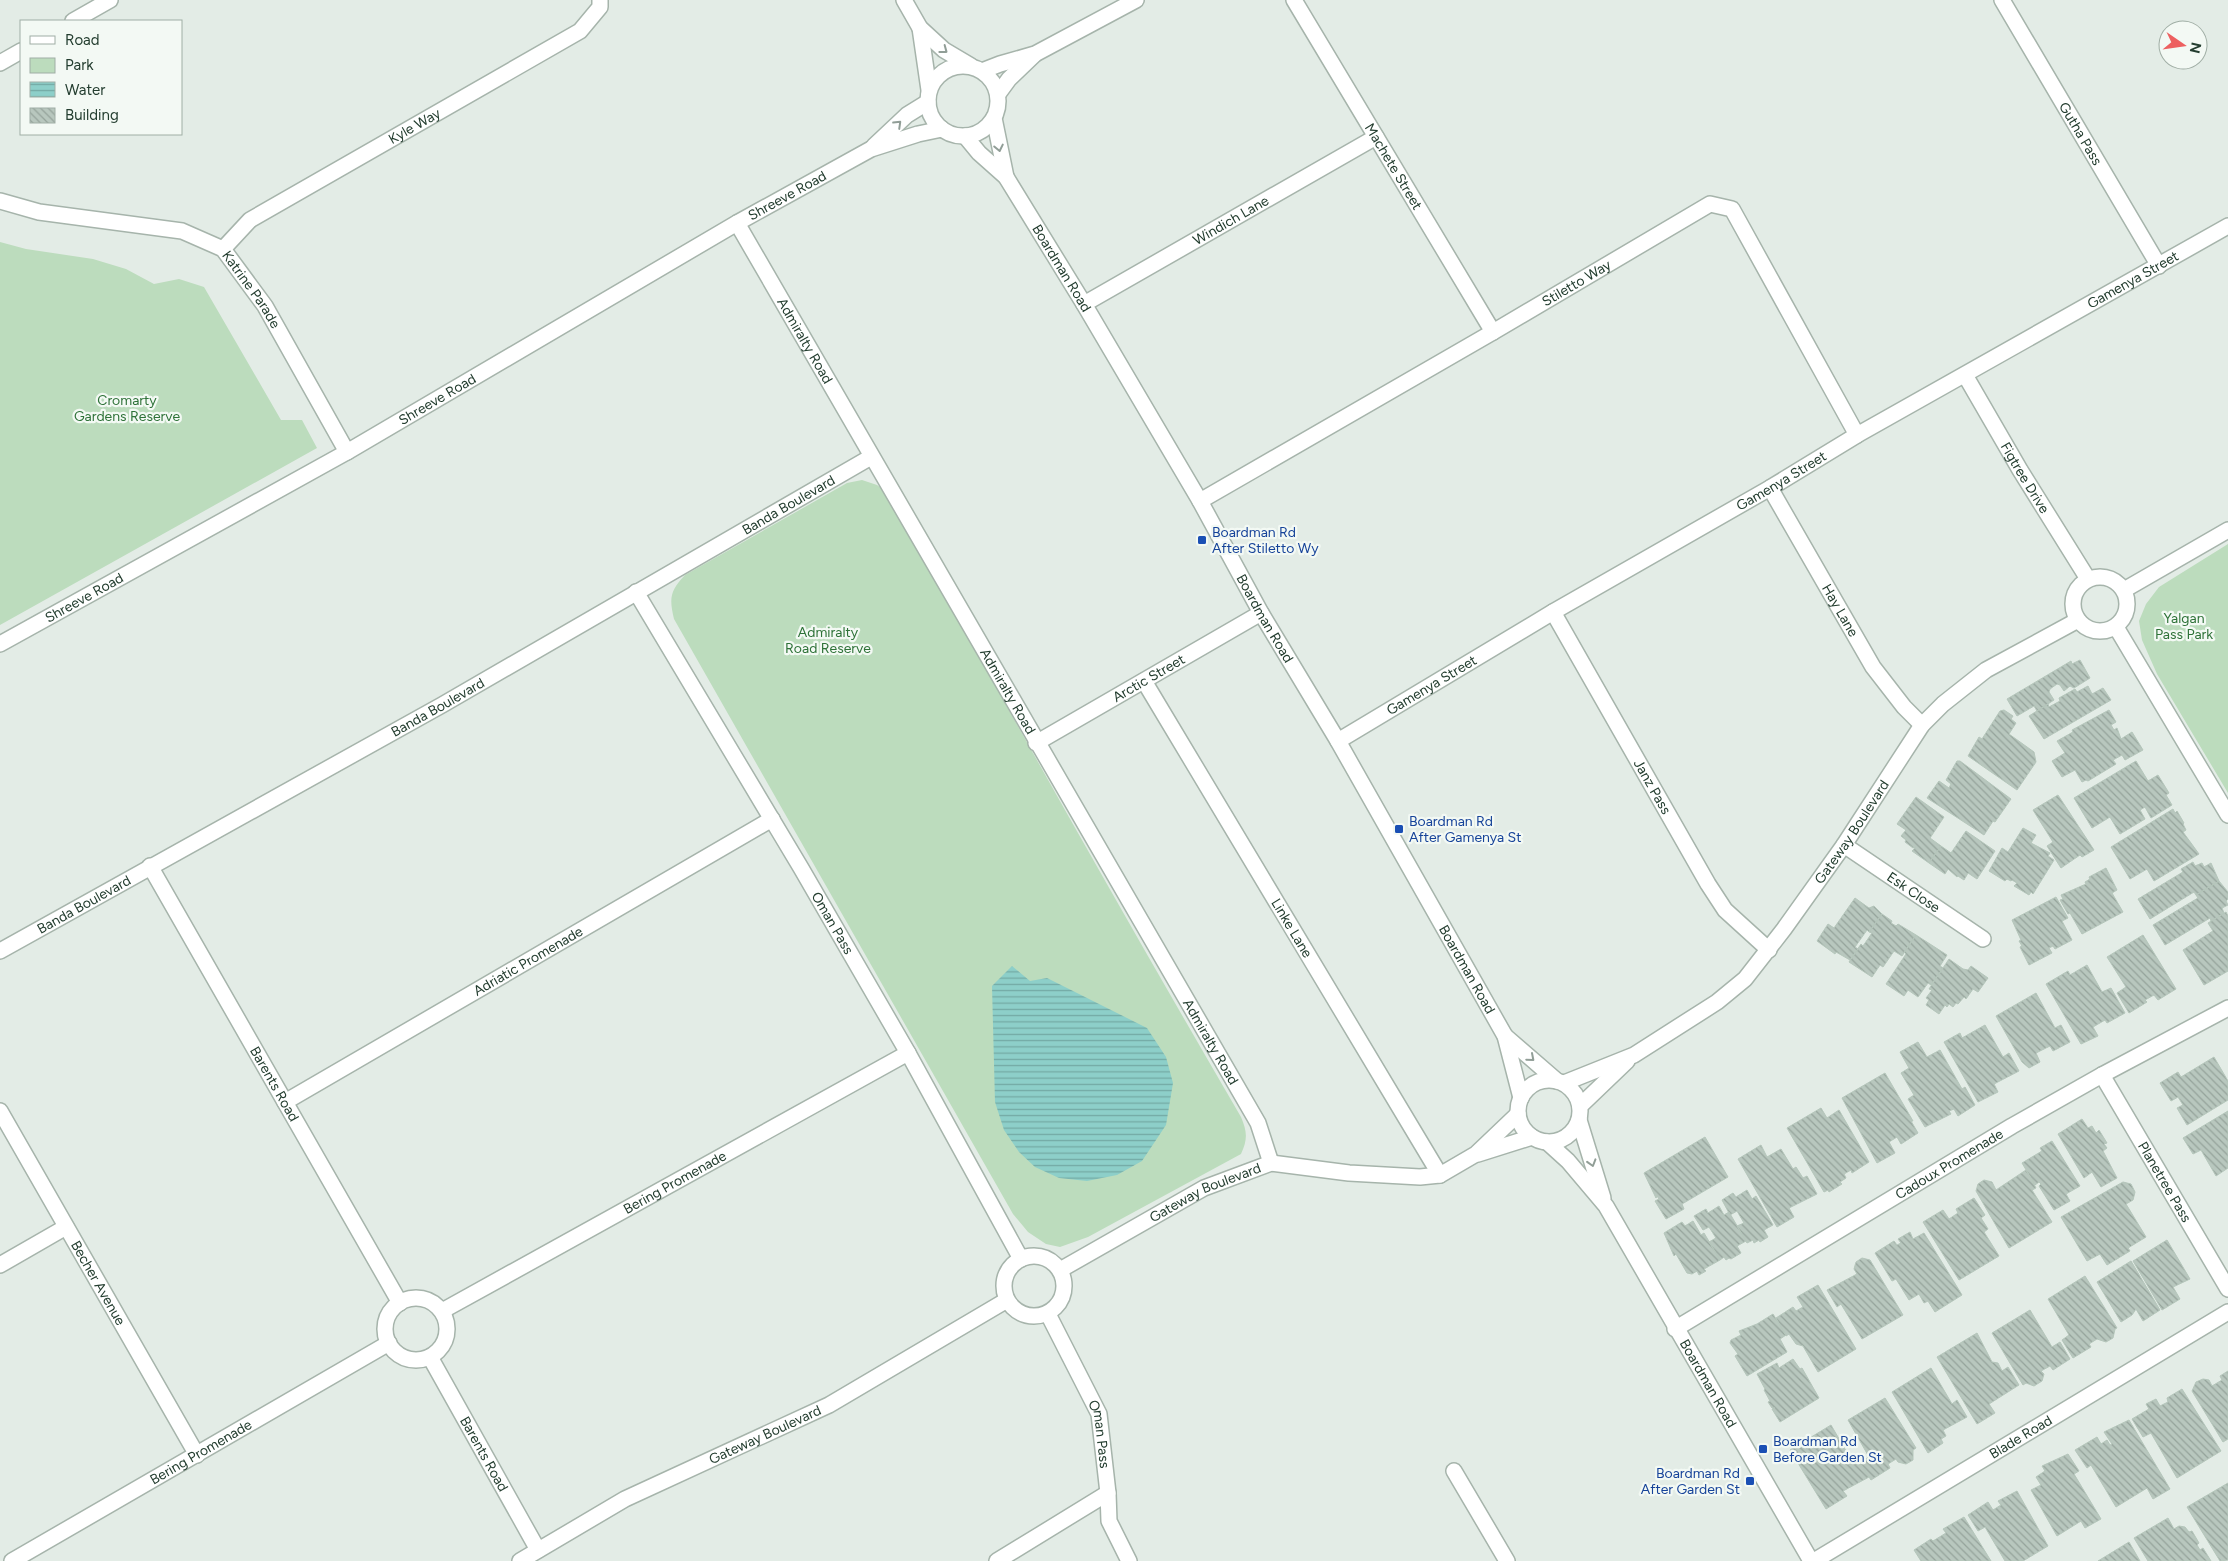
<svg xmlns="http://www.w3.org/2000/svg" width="2228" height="1561" font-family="Figtree,sans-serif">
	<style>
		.park { fill: #bcdcbd }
		.water { fill: url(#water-rules) }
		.building { fill: url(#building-back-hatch); stroke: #b5c6bb }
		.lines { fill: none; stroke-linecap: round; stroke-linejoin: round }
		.minor-casing { stroke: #a6b4ab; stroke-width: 18 }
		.minor { stroke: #fff; stroke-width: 15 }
		.oneway { stroke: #919e97 }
		.transit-dot { fill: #1a4fb4; stroke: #f3f9f4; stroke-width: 2 }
		.labels { text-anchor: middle; stroke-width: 4.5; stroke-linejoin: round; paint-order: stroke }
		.street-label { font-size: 14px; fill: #233d2f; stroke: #f3f9f4 }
		.park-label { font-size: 14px; fill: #2e7238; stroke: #f3f9f4 }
		.transit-label { font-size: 14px; fill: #164399; stroke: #f3f9f4; text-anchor: start }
	</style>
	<defs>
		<pattern id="water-rules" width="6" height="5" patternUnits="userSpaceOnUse" patternTransform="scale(1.25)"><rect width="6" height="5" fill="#8dcfc9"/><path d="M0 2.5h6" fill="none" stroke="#73a9a4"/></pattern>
		<pattern id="building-back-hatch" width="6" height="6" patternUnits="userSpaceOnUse" patternTransform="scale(1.25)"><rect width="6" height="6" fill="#b8c7be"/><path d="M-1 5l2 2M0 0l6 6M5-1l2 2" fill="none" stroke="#95a39b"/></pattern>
	</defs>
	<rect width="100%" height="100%" fill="#e3ece6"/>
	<path class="park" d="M0,242L26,249L93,259L126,269L154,284L179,279L204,287L281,420H302L317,448L0,625Z
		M862,480L877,485L889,494C1004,703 1121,911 1241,1117C1247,1131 1248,1139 1241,1154L1088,1237L1060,1247L1046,1244L1028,1232L1013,1214L674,619C669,598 670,591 685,575L847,483Z
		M2228,544V793L2157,674L2142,640L2139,621L2146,604L2159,587Z"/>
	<path class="water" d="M1012,966L1030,981L1047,978L1147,1028L1166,1057L1173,1083L1166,1125L1142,1161L1117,1175L1087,1181L1059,1178L1035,1167L1019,1152L1004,1130L995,1102L992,986Z"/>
	<path class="building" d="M2080,660L2090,678L2074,688L2070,686L2064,691L2060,685L2057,684L2050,689L2049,692L2054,700L2037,711L2034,706L2017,716L2007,699L2071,661L2072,664Z
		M2088,686L2092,694L2103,688L2111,700L2044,739L2029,716L2048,704L2049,707L2060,701L2059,698L2075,689L2077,692Z
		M2004,710L2013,716L2011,719L2016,723L2009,734L2034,752L2036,762L2017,790L1968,756L1979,737L1982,739L2000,711Z
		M2109,710L2116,722L2111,725L2114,730L2117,728L2121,739L2132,732L2143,750L2125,760L2122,755L2113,760L2116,764L2088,781L2086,780L2082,782L2075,770L2062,777L2052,761L2065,753L2057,741L2073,732L2072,730Z
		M1957,761H1960L2011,799L1995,822L1993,821L1984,835L1927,798L1939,781L1949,788L1951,784L1946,780Z
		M2136,761L2148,781L2158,775L2169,793L2166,795L2172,805L2151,818L2145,807L2140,810L2145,819L2120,834L2110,817L2092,828L2074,798Z
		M2058,795L2094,850L2082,857L2080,855L2061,868L2047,846L2053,842L2033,810Z
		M1916,797L1944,817L1930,838L1941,846L1929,863L1912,851L1916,847L1913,848L1905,842L1906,840L1901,836L1906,830L1897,824Z
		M2173,809L2175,813L2177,811L2184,823L2183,824L2186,830L2183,832L2199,854L2154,881L2147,869L2130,879L2111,847Z
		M2023,828L2036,835L2031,843L2050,853L2048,856L2054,860L2033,894L2031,892L2029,895L2014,886L2017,883L2012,880L2011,881L2007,879L2005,881L1989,871L2002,848L2008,852Z
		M1966,831L1995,851L1977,879L1968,873L1964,880L1958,876L1957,877L1948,869L1945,874L1929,863L1941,846L1951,853Z
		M2193,862L2195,866L2202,863L2204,867L2211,863L2219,881L2196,895L2194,892L2150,919L2138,899L2183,872L2181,869Z
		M2106,868L2117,890L2112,893L2123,912L2082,934L2070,913L2068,914L2060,900L2063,899L2061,895L2086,884L2085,882L2090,879L2089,877Z
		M2219,881L2228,892V899L2226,901L2228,905L2222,908L2224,913L2211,921L2210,918L2165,945L2153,925L2198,898L2196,895Z
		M2056,897L2068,918L2062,921L2072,940L2055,949L2053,946L2049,948L2052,953L2029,965L2020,947L2022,946L2019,941L2021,940L2012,920Z
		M1855,898L1869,908L1874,906L1882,914L1869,932L1867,930L1855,947L1858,949L1850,960L1836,952L1835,954L1817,941L1828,924L1834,928Z
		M2226,912L2228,916V971L2204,985L2183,950L2213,931L2208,923Z
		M1882,914L1892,921L1891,923L1896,926L1898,924L1916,935L1902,956L1894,951L1883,967L1880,965L1872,977L1849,962L1861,944L1863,946L1872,933L1869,932Z
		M1916,935L1947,955L1940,966L1943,968L1931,985L1928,983L1918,997L1908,990L1904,996L1886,984L1906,954L1904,952Z
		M2143,935L2176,989L2158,1000L2154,995L2145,1000L2147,1002L2129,1013L2117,993L2126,987L2107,957Z
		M1949,959L1963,969L1968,970L1971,966L1988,978L1978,992L1973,989L1966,999L1964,997L1958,1004L1956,1003L1953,1007L1949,1004L1947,1007L1945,1005L1939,1014L1926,1005L1929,1000L1926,998L1932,990L1929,989Z
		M2087,965L2102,992L2111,988L2125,1013L2107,1023L2105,1020L2093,1027L2098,1036L2081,1044L2046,984L2068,971L2070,975Z
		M2036,993L2055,1028L2061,1025L2070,1042L2053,1051L2050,1046L2036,1053L2040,1062L2029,1068L2022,1062L1996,1016Z
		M1985,1025L2003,1057L2009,1053L2019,1071L1994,1084L1998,1092L1978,1102L1944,1042L1960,1033L1962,1038Z
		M1918,1042L1927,1057L1940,1050L1962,1089L1965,1087L1975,1105L1958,1116L1954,1109L1949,1111L1951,1114L1925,1127L1908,1099L1914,1095L1901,1073L1909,1068L1900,1052Z
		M2214,1057L2228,1081V1100L2187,1125L2177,1108L2183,1105L2178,1097L2171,1101L2160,1083L2178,1072L2181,1077Z
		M1885,1073L1913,1121H1911L1918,1133L1901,1144L1897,1137L1889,1142L1895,1153L1877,1163L1842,1098Z
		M1821,1108L1827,1118L1839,1110L1869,1162L1852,1173L1851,1170L1844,1174L1846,1178L1840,1182L1842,1184L1829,1192L1828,1190L1824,1192L1787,1128Z
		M2228,1111V1168L2216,1176L2201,1150L2193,1154L2183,1138Z
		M2082,1119L2088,1128L2092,1126L2096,1133L2099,1130L2107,1143L2104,1144L2107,1148L2103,1151L2117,1178L2101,1187L2092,1172L2084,1178L2058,1134Z
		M1705,1137L1728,1177L1682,1204L1684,1209L1666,1219L1655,1201L1659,1199L1657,1196L1656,1198L1644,1173Z
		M2052,1141L2080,1186L2066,1194L2070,1201L2054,1210L2039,1186L2041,1184L2039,1182L2035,1185L2022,1163L2042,1151L2040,1148Z
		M1761,1145L1767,1157L1781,1149L1793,1169L1796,1167L1803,1178L1807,1176L1817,1194L1789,1208L1794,1217L1777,1227L1738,1159Z
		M2026,1170L2036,1188L2032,1190L2052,1222L2009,1248L1976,1191L1978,1184L1984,1180L1992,1182L1996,1190Z
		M2123,1182L2131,1184L2135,1192L2133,1200L2126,1204L2146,1237L2128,1248L2130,1251L2107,1265L2100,1254L2087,1261L2061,1217Z
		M1747,1190L1752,1199L1756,1196L1773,1225L1764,1230L1768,1237L1760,1242L1759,1240L1754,1243L1753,1240L1747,1243L1737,1226L1744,1223L1737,1211L1730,1215L1722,1200L1733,1193L1736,1197Z
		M1974,1198L1985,1215L1981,1218L1988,1229L1984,1232L1999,1256L1959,1280L1923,1222L1943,1210L1949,1219L1958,1213L1956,1209Z
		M1719,1206L1724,1215L1729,1212L1746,1241L1737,1246L1741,1253L1731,1259L1729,1258L1726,1260L1724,1257L1720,1260L1709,1242L1716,1238L1709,1227L1703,1230L1694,1216L1706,1209L1708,1213Z
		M1693,1221L1701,1235L1704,1233L1720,1260L1704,1269L1706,1271L1699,1275L1697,1271L1692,1274L1687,1273L1676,1254L1674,1256L1664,1233L1682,1222L1685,1226Z
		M1910,1232L1913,1239L1924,1233L1962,1295L1935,1312L1928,1301L1924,1303L1919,1294L1909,1300L1896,1279L1892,1281L1875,1253L1894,1241L1897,1245L1901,1243L1898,1239Z
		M2167,1240L2190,1279L2173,1287L2180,1299L2162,1310L2133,1261Z
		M1862,1258L1870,1260L1903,1315L1862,1339L1841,1304L1837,1307L1827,1290L1857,1274L1854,1269L1856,1262Z
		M2131,1261L2160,1310L2143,1321L2136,1309L2132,1315L2121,1322L2097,1282Z
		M2085,1276L2117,1328L2115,1329L2113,1338L2106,1342L2097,1339L2089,1344L2091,1347L2073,1358L2062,1340L2069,1335L2048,1299Z
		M1818,1285L1856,1349L1818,1372L1803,1346L1796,1344L1789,1334L1786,1336L1776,1318L1793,1307L1796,1311L1803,1307L1797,1297Z
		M2030,1310L2052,1347L2060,1342L2070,1359L2053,1370L2050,1366L2041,1371L2044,1374L2042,1381L2034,1386L2026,1383L2023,1385L1992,1333Z
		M1773,1314L1786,1335L1780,1339L1787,1352L1747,1376L1735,1356L1738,1354L1730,1343L1731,1340L1741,1335L1739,1331L1757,1324Z
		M1977,1333L1992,1362L1998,1363L2002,1371L2008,1367L2019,1385L1989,1404L1995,1413L1977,1424L1937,1357Z
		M1793,1359L1800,1369L1802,1368L1819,1398L1780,1422L1772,1409L1775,1408H1772L1768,1402L1770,1401L1764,1390L1765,1389L1757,1374L1777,1363L1779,1368Z
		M1931,1368L1952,1404L1957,1400L1967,1417L1943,1430L1946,1436L1941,1439L1943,1443L1928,1453L1892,1392Z
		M2228,1371V1439L2223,1442L2192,1391L2196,1382L2203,1379L2209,1380L2212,1386L2222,1380L2220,1376Z
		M2182,1389L2221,1451L2177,1478L2151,1433L2143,1437L2132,1419L2149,1409L2146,1404L2156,1399L2160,1406L2168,1402L2167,1398Z
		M1885,1398L1916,1448L1913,1450V1460L1906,1464L1898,1462L1896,1459L1888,1464L1890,1468L1871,1480L1860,1463L1869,1457L1848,1420Z
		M2129,1420L2170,1489L2153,1499L2147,1488L2116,1507L2091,1465L2087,1468L2075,1450L2097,1437L2101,1444L2107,1440L2110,1445L2112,1444L2104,1432Z
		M1831,1425L1853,1463L1858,1460L1869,1477L1843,1491L1847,1496L1826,1509L1790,1450Z
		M2068,1454L2079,1471L2074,1474L2101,1519L2085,1528L2081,1521L2057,1536L2031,1490L2041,1485L2036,1477L2045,1471L2042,1466Z
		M2228,1483V1560L2220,1561L2187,1507Z
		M2017,1491L2048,1546L2023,1561H2005L1985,1527L1978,1531L1968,1515L1988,1502L1993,1510L2001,1505L1998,1501Z
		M1964,1517L1991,1561H1921L1914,1550L1931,1539L1933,1541L1946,1533L1943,1529Z
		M2168,1518L2174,1529L2179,1526L2185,1527L2189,1532L2192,1531L2199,1543L2197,1545L2200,1550L2203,1548L2211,1561H2148L2134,1538Z
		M2129,1542L2140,1561H2098Z"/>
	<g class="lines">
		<defs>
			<g id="minor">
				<path d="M904,0L920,28L944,50L971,66"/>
				<path id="s1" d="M1294,0L1493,332"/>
				<path id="s2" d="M2002,0L2159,266"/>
				<path d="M73,21L110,0"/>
				<path d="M920,28L929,90"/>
				<path d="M0,63L21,51"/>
				<circle cx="963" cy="101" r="35"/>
				<path d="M982,71L1000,64L1035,54L1136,0"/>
				<path d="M998,94L1009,79L1034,55"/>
				<path d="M994,118L1006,177"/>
				<path id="s3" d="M965,136L979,153L1006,177L1084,304L1200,501L1261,613L1338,741L1505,1036L1521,1098"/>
				<path d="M874,146L907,115L928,102"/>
				<path id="s4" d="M0,201L39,212L182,231L223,249L265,306L347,452"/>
				<path id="s5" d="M737,223L1258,1123L1271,1163"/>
				<path id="s6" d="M223,249L250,220L580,31L600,7V0"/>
				<path id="s7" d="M1084,304L1376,137"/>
				<path id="s8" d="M1965,375L2020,470L2088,579"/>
				<path id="s9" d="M1770,488L1873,667L1904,707L1922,725"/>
				<path id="s10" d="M1200,501L1493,332L1710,204L1732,209L1857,435"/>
				<circle cx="2100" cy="604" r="27"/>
				<path d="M2124,590L2228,530"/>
				<path id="s11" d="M636,592L801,868L908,1053L1021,1259"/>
				<path id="s12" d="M1553,612L1708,884L1725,910L1769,950"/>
				<path d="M2116,627L2228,815"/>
				<path id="s13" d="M0,644L347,452L737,223L871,149L918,134L942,129"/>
				<path id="s14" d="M1144,681L1440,1175"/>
				<path id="s15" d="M1338,741L1553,612L1770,488L1857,435L2228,226"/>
				<path id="s16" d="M1036,743L1261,613"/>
				<path id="s17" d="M1844,845L1983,939"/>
				<path id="s18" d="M150,866L400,1303"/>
				<path id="s19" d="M0,951L442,705L871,457"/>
				<path d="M1505,1036L1557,1081"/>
				<path id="s20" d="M2102,1075L2228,1289"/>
				<circle cx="1549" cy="1111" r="31"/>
				<path id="s21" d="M1564,1083L1634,1055L1717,1002L1745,979L1784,929L1844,845L1922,725L1943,704L1986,670L2078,620"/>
				<path id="s22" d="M285,1102L772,819"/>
				<path d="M1580,1106L1627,1061"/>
				<path id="s23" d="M0,1111L197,1455"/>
				<path d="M1579,1120L1603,1198"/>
				<path id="s24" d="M1547,1142L1568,1161L1606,1206L1811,1561"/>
				<path d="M1478,1154L1532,1137"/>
				<circle cx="1034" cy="1286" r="30"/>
				<path d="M0,1265L66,1227"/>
				<path id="s25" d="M1060,1270L1204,1188L1271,1163L1349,1173L1420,1177L1440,1175L1476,1154L1518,1114"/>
				<circle cx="416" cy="1329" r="31"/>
				<path id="s26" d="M442,1311L908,1053"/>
				<path id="s27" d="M1048,1314L1099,1414L1108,1493L1109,1521L1129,1561"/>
				<path id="s28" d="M1675,1329L2012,1126L2102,1075L2228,1008"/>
				<path id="s29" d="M430,1357L538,1550"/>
				<path d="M1454,1471L1507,1561"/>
				<path id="s30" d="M12,1561L389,1343"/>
				<path id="s31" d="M520,1561L625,1499L829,1405L1007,1300"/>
				<path d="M997,1561L1108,1493"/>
				<path id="s32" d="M1814,1561L2228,1312"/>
			</g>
		</defs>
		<use href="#minor" class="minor-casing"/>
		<use href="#minor" class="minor"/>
	</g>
	<defs><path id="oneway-chevron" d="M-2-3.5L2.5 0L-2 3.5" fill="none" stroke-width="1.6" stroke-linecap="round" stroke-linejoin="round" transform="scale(1.25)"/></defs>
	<g class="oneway">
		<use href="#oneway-chevron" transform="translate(944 50) rotate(37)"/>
		<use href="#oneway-chevron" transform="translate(898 124) rotate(-44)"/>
		<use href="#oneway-chevron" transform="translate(999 148) rotate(78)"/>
		<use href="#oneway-chevron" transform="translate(1531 1058) rotate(41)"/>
		<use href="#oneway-chevron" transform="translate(1592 1163) rotate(73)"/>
	</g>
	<g class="transit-dot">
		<rect x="1197" y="535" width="10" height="10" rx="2.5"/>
		<rect x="1394" y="824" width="10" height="10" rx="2.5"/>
		<rect x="1758" y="1444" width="10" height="10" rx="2.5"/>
		<rect x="1745" y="1476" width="10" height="10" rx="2.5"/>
	</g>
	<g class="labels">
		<g class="street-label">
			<text dy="5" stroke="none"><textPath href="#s6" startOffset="229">Kyle Way</textPath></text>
			<text dy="5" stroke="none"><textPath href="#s2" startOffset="155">Gutha Pass</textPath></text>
			<text dy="5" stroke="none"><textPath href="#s1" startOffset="194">Machete Street</textPath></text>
			<text dy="5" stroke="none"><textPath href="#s13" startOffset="906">Shreeve Road</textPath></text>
			<text dy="5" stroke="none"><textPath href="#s7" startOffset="169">Windich Lane</textPath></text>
			<text dy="5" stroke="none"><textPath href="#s3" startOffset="165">Boardman Road</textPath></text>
			<text dy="5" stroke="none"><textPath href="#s15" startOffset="919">Gamenya Street</textPath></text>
			<text dy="5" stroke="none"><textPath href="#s10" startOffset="435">Stiletto Way</textPath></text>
			<text dy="5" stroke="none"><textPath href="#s4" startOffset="279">Katrine Parade</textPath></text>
			<text dy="5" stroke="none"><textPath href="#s5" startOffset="136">Admiralty Road</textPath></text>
			<text dy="5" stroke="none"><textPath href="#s13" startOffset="501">Shreeve Road</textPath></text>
			<text dy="5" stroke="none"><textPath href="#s8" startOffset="119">Figtree Drive</textPath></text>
			<text dy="5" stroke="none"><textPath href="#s15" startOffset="514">Gamenya Street</textPath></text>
			<text dy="5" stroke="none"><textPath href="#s19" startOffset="906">Banda Boulevard</textPath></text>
			<text dy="5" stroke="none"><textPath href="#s13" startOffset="96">Shreeve Road</textPath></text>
			<text dy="5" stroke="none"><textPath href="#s9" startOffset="141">Hay Lane</textPath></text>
			<text dy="5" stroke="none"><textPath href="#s3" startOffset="570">Boardman Road</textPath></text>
			<text dy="5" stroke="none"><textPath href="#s16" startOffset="130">Arctic Street</textPath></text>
			<text dy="5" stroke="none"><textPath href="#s15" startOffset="109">Gamenya Street</textPath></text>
			<text dy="5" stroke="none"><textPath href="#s5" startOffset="541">Admiralty Road</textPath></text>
			<text dy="5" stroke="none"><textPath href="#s19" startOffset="501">Banda Boulevard</textPath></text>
			<text dy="5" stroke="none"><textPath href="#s12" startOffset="201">Janz Pass</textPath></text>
			<text dy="5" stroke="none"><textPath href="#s21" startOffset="392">Gateway Boulevard</textPath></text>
			<text dy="5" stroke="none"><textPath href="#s17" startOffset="84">Esk Close</textPath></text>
			<text dy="5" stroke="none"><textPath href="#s19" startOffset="96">Banda Boulevard</textPath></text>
			<text dy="5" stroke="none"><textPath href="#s11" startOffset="385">Oman Pass</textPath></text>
			<text dy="5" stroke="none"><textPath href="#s14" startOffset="288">Linke Lane</textPath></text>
			<text dy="5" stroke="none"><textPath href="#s22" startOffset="281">Adriatic Promenade</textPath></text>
			<text dy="5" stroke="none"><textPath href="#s3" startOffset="975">Boardman Road</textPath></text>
			<text dy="5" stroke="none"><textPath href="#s5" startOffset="946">Admiralty Road</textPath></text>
			<text dy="5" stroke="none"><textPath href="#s18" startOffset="251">Barents Road</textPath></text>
			<text dy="5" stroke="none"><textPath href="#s28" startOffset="320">Cadoux Promenade</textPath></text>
			<text dy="5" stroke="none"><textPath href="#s26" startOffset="266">Bering Promenade</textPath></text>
			<text dy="5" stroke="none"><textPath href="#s20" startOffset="124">Planetree Pass</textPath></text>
			<text dy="5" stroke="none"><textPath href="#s25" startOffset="165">Gateway Boulevard</textPath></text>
			<text dy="5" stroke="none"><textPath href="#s23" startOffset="198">Becher Avenue</textPath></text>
			<text dy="5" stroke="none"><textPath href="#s24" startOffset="292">Boardman Road</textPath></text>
			<text dy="5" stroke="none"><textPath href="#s31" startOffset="276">Gateway Boulevard</textPath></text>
			<text dy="5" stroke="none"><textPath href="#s27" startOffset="132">Oman Pass</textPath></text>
			<text dy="5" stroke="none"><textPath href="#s32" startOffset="241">Blade Road</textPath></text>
			<text dy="5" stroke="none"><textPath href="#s30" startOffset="218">Bering Promenade</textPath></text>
			<text dy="5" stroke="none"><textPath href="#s29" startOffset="111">Barents Road</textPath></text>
		</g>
		<g class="park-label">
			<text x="127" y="405">Cromarty<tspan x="127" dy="16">Gardens Reserve</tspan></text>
			<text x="2184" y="623">Yalgan<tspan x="2184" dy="16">Pass Park</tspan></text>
			<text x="828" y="637">Admiralty<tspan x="828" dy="16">Road Reserve</tspan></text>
		</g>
		<g class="transit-label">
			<text x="1212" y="537">Boardman Rd<tspan x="1212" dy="16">After Stiletto Wy</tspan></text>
			<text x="1409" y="826">Boardman Rd<tspan x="1409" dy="16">After Gamenya St</tspan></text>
			<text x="1773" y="1446">Boardman Rd<tspan x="1773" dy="16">Before Garden St</tspan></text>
			<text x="1740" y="1478" text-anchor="end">Boardman Rd<tspan x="1740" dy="16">After Garden St</tspan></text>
		</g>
	</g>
	<rect x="20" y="20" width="162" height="115" fill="#f3f9f4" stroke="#a0aea5"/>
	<rect x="30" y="36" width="25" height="8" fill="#ffffff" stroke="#a0aea5"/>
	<text x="65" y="45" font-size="15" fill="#233d2f">Road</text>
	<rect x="30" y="58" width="25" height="15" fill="#bcdcbd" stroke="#a0aea5"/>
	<text x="65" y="70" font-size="15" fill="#233d2f">Park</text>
	<rect x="30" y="82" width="25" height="15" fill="url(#water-rules)" stroke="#a0aea5"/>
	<text x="65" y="95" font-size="15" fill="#233d2f">Water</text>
	<rect x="30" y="108" width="25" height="15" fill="url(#building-back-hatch)" stroke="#a0aea5"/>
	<text x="65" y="120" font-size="15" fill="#233d2f">Building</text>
	<g transform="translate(2183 45) rotate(103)"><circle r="24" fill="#f3f9f4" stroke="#a0aea5"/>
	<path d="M0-4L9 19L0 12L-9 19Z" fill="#ed6060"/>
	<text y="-8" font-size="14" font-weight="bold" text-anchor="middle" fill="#233d2f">N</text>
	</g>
</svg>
